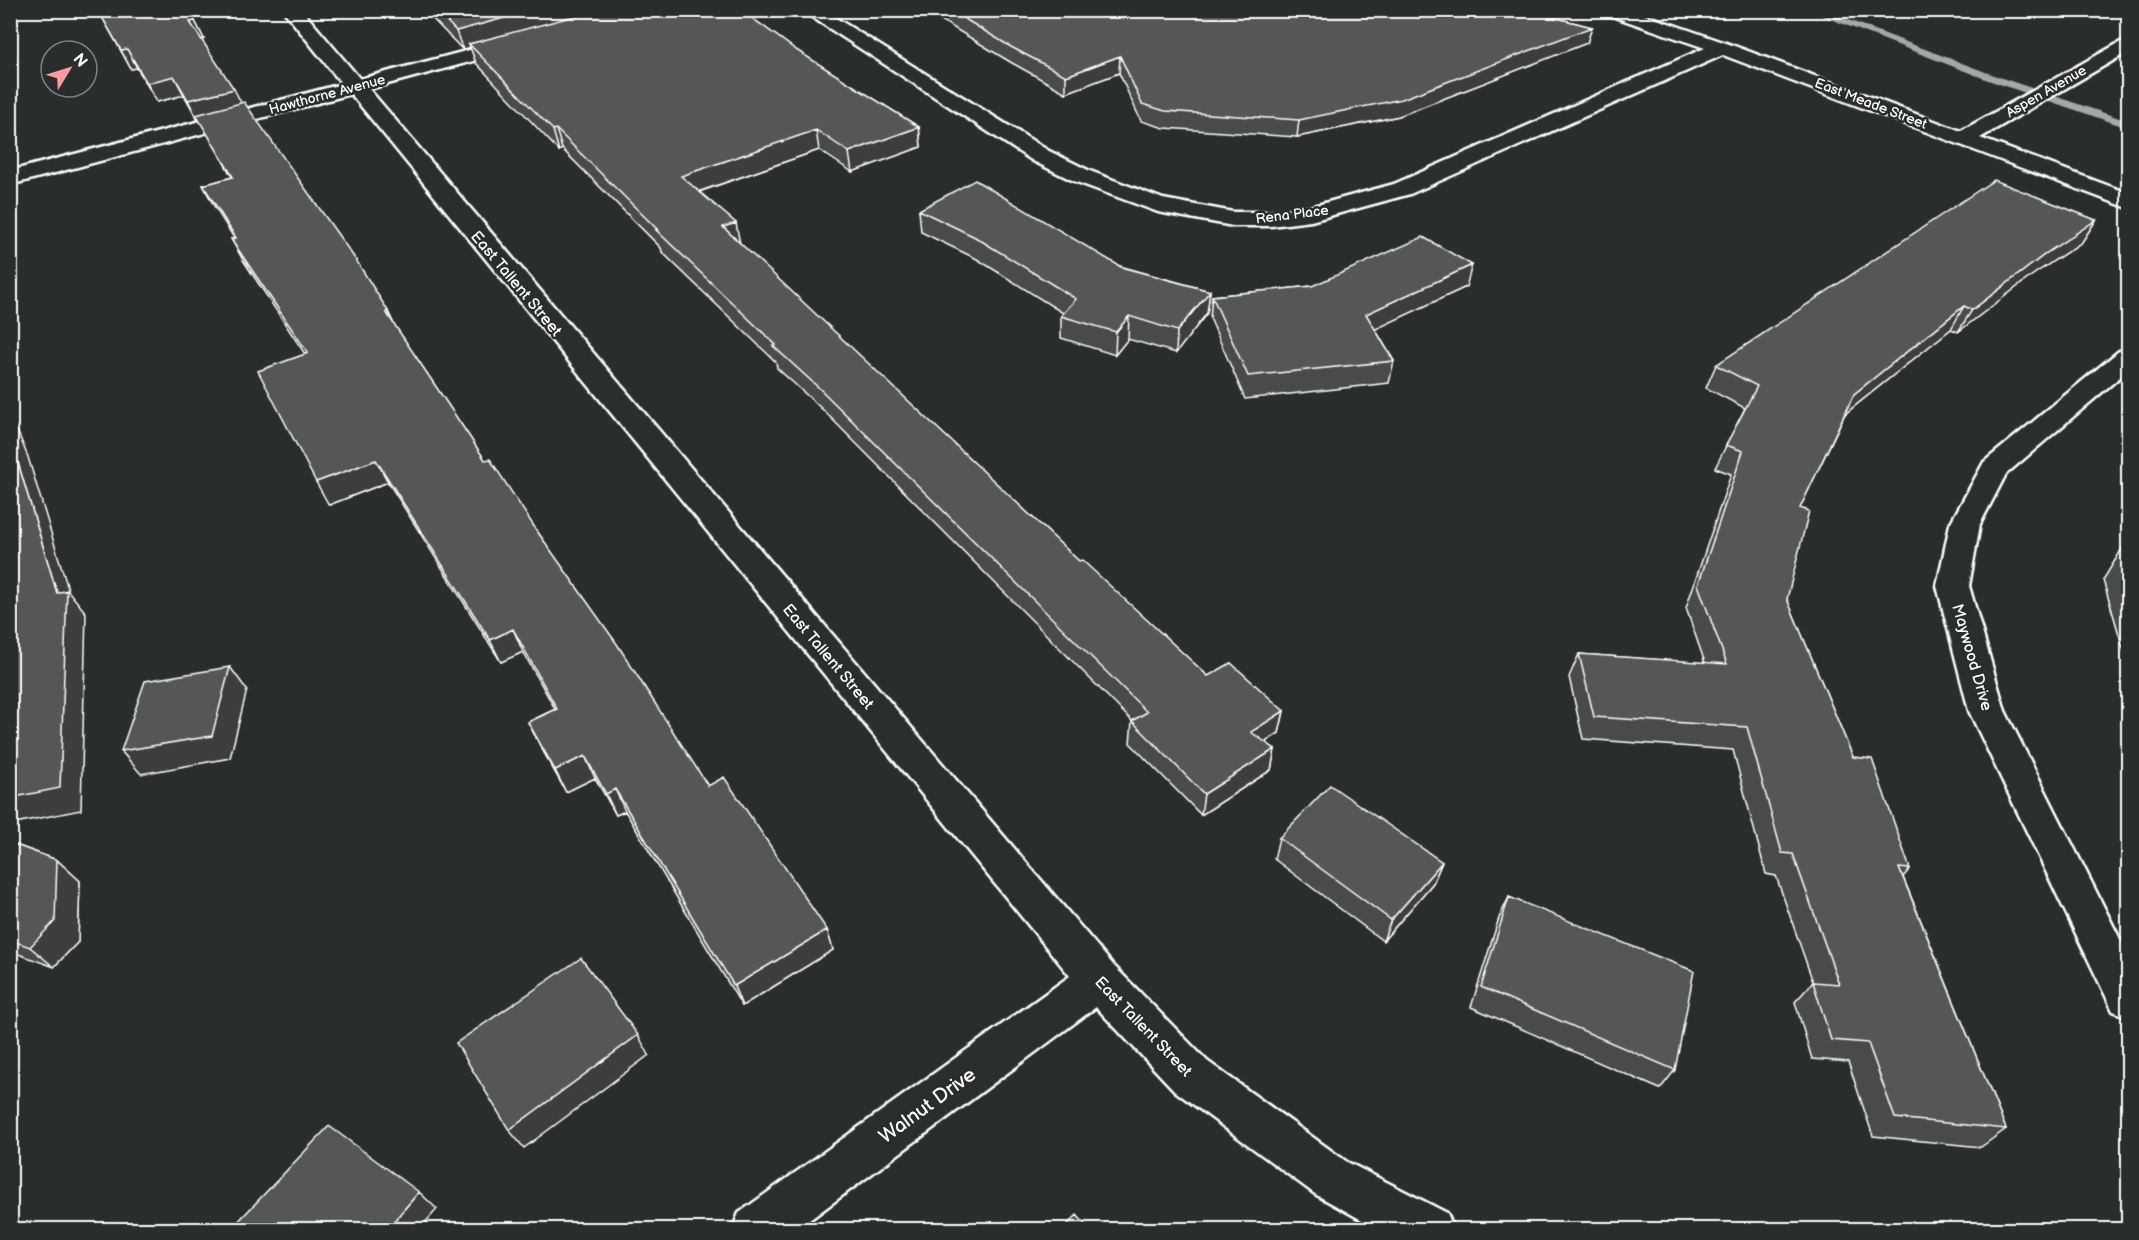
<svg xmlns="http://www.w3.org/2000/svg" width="2139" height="1240" font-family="'Balsamiq Sans',sans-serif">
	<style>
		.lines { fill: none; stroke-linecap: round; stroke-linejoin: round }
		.stream { fill: #a6a7a7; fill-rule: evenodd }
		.minor-casing { stroke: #fff; stroke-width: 5 }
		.minor { fill: #2a2d2e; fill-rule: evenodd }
		.wall { fill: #494b4c; stroke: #fff; stroke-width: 1.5 }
		.shaded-wall { fill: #3c3d3e; stroke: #fff; stroke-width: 1.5 }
		.building { fill: #555758; stroke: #fff; stroke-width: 1.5 }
		.labels { text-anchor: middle; stroke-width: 5; stroke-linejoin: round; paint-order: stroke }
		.far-street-label { font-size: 14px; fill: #fff; stroke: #2a2d2e }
		.street-label { font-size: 16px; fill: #fff; stroke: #2a2d2e }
		.near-street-label { font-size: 20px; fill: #fff; stroke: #2a2d2e }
	</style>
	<rect width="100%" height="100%" fill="#2a2d2e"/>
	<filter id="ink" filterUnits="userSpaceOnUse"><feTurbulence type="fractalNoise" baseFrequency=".0167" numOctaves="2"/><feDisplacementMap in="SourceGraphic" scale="12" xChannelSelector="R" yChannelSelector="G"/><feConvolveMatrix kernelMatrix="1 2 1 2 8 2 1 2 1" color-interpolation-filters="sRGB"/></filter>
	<g filter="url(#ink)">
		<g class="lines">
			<path class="stream" d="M1807,10H1822L1996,76L2128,121V128L1988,80Z"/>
			<defs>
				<path id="minor" d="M283,10H302L360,79L515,38L522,40L524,44L522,48L369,89L1114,966L1207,1061L1347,1162L1447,1213L1454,1230H1380L1315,1194L1175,1091L1096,1007L796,1230H732L739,1213L1070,976L351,94L10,185V171L342,84Z
					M801,10H823L1049,151L1090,171L1163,199L1233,212H1271L1310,207L1394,184L1705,48L1606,14L1603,10H1631L1729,44L1961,131L2128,38V52L1980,138L2128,193V208L1723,55L1410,194L1311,221L1271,226H1233L1158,212L1074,181L1033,161Z
					M2128,349V370L2006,474L1980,524L1969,586L2005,711L2128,955V1017L2113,1011L1969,711L1937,586L1950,524L1984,462L2119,351Z"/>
			</defs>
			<use href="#minor" class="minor-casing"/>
			<use href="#minor" class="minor"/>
		</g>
		<path class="wall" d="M98,10L195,21L204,39H201L241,103L395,326L485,460L537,531L708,786L827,930L833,950L742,1006L625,811L616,815L595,778L566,792L539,744L528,722L555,709L523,652L501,662L388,482L329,505L305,354L243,260L231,239L234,238L214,206L203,185L232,177L199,119L198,120L184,95L157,102L137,68L131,69Z
			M424,10H741L796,50L919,127L921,147L852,172L819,150L699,192L740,244L1079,561L1208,676L1284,711L1279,733L1265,742L1275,749L1271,770L1201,815L1130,743L1132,721L823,410L777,368L776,362L662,252L661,248L562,149L559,151L476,63L470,47L463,50Z
			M924,10H1525L1592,27L1587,43L1399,116L1297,137L1164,128L1141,121L1119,73L1066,93L1012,63Z
			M919,210L1210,291L1207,313L1176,353L1128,339L1115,355L1061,338V316L1063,313L977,259L921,232Z
			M2096,220L2082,242L2034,274L1958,332L1951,329L1845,414L1800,508L1787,599L1853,757L1910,869L1903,877L2006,1129L1981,1147L1873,1136L1848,1062L1812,1059L1795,1002L1813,982L1776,876L1766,874L1733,750L1583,739L1569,677L1579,654L1705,663L1686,608L1731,474L1715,468L1745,408L1706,388L1716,365Z
			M1312,286L1466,287L1375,329L1394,361L1389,383L1245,399L1210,318L1212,296Z
			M2128,539V665L2103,580Z
			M1279,838L1442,862L1433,883L1383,941L1274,859Z
			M10,843L57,860L80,881L78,942L54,967L10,951Z
			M1509,897L1675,1070L1660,1089L1471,1007L1499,918Z"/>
		<path class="shaded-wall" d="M534,10H610L469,44L470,47L463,50L456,31Z
			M195,21L204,39L199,40L190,22Z
			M1592,27L1587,43L1399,116L1297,137L1299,120Z
			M127,49L137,68L131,69L121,50Z
			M1120,56L1119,73L1066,93V76Z
			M174,76L184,95L157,102L147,83Z
			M234,89L244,108L198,120L188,100Z
			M919,127L921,147L852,172L849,152Z
			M556,129L562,149L559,151L553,130Z
			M816,130L819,150L686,196L681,176Z
			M2096,220L2082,242L2034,274L1958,332L1972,310L2048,252Z
			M736,223L740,244L723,227Z
			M1472,265L1466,287L1361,336L1366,314Z
			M1210,291L1207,313L1176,353L1177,331Z
			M1964,306L1951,329L1841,417L1854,394Z
			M388,311L398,333L386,312Z
			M1129,316L1128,339L1115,355L1116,332Z
			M10,413L28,457L69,592L86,613L81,810L10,824V798L57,593L10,436Z
			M376,460L388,482L329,505L316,482Z
			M513,629L523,652L501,662L490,640Z
			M230,667L247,690L230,758L141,774L121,751Z
			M1284,711L1279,733L1247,754L1251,732Z
			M1275,749L1271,770L1201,815L1204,794Z
			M585,756L595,778L566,792L555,770Z
			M615,789L625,811L616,815L606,794Z
			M57,860L80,881L78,942L54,967L30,947Z
			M1442,862L1433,883L1383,941L1391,920Z
			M827,930L833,950L742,1006L734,986Z
			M638,1035L649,1055L524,1148L509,1130Z
			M419,1192L437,1209L419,1230H386Z"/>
		<path class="building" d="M98,10H189L195,21L190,22L234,89L188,100L174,76L147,83L127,49L121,50Z
			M436,10H534L456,31Z
			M597,10H741L796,50L919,127L849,152L816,130L681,176L736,223L723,227L1079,561L1082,560L1208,676L1231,663L1284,711L1251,732L1275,749L1204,794L1132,721L1147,712L819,388L773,346L776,345L656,230H658L556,129L553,130L469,44Z
			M950,10H1525L1592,27L1402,99L1299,120L1165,111L1142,104L1120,56L1066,76L1011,47Z
			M244,102L356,260L388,311L386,312L485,460L490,459L537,531L617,644L708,786L724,777L827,930L734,986L615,789L606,794L585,756L555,770L528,722L557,709L513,629L490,640L376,460L316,482L258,371L308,353L231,239L236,238L203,185L233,177L196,115Z
			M975,180L1121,267L1210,291L1177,331L1129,316L1116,332L1061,316L1076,299L975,237L919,210Z
			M1994,180L2096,220L2048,252L1972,310L1964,306L1854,394L1800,508L1809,511L1787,599L1853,757L1872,759L1910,869L1899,868L2006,1129L1895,1118L1868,1043L1831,1040L1813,982L1839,984L1793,854L1782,853L1747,727L1594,717L1579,654L1727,664L1698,585L1743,451L1726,445L1757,386L1716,365Z
			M1423,237L1472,265L1366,314L1394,361L1248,376L1212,296L1312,286Z
			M10,436L57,593L67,590L60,788L10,798Z
			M2128,547V575L2123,557Z
			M230,667L212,736L121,751L145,681Z
			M1330,785L1442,862L1391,920L1279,838Z
			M10,843L57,860L55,921L30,947L10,940Z
			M1509,897L1694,971L1675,1070L1481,987Z
			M581,958L638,1035L509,1130L456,1043Z
			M329,1126L419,1192L386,1230H230Z
			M1077,1215L1090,1230H1062Z"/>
	</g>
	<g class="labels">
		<g class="far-street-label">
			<text transform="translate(2046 91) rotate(-30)" y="5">Aspen Avenue</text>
			<text transform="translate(327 94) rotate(-15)" y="5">Hawthorne Avenue</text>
			<text transform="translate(1871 103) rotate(21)" y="5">East Meade Street</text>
			<text transform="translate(1292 214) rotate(-7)" y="5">Rena Place</text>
		</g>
		<g class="street-label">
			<text transform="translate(517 283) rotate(50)" y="6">East Tallent Street</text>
			<text transform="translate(829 656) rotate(50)" y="6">East Tallent Street</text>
			<text transform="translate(1973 657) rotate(74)" y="6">Maywood Drive</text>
			<text transform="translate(1144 1026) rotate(46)" y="6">East Tallent Street</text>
		</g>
		<g class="near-street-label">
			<text transform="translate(927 1105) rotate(-36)" y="7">Walnut Drive</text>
		</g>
	</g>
	<rect width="2139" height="1240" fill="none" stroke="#2a2d2e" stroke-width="36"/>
	<rect x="18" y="18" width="2103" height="1204" fill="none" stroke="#fff" stroke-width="2" filter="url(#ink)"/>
	<g transform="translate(69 69) rotate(52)"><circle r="28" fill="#2a2d2e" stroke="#7f8182" stroke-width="1.5"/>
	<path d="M0-4.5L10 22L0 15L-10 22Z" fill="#ff9aa2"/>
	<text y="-9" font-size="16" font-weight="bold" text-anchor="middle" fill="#ffffff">N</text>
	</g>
</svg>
